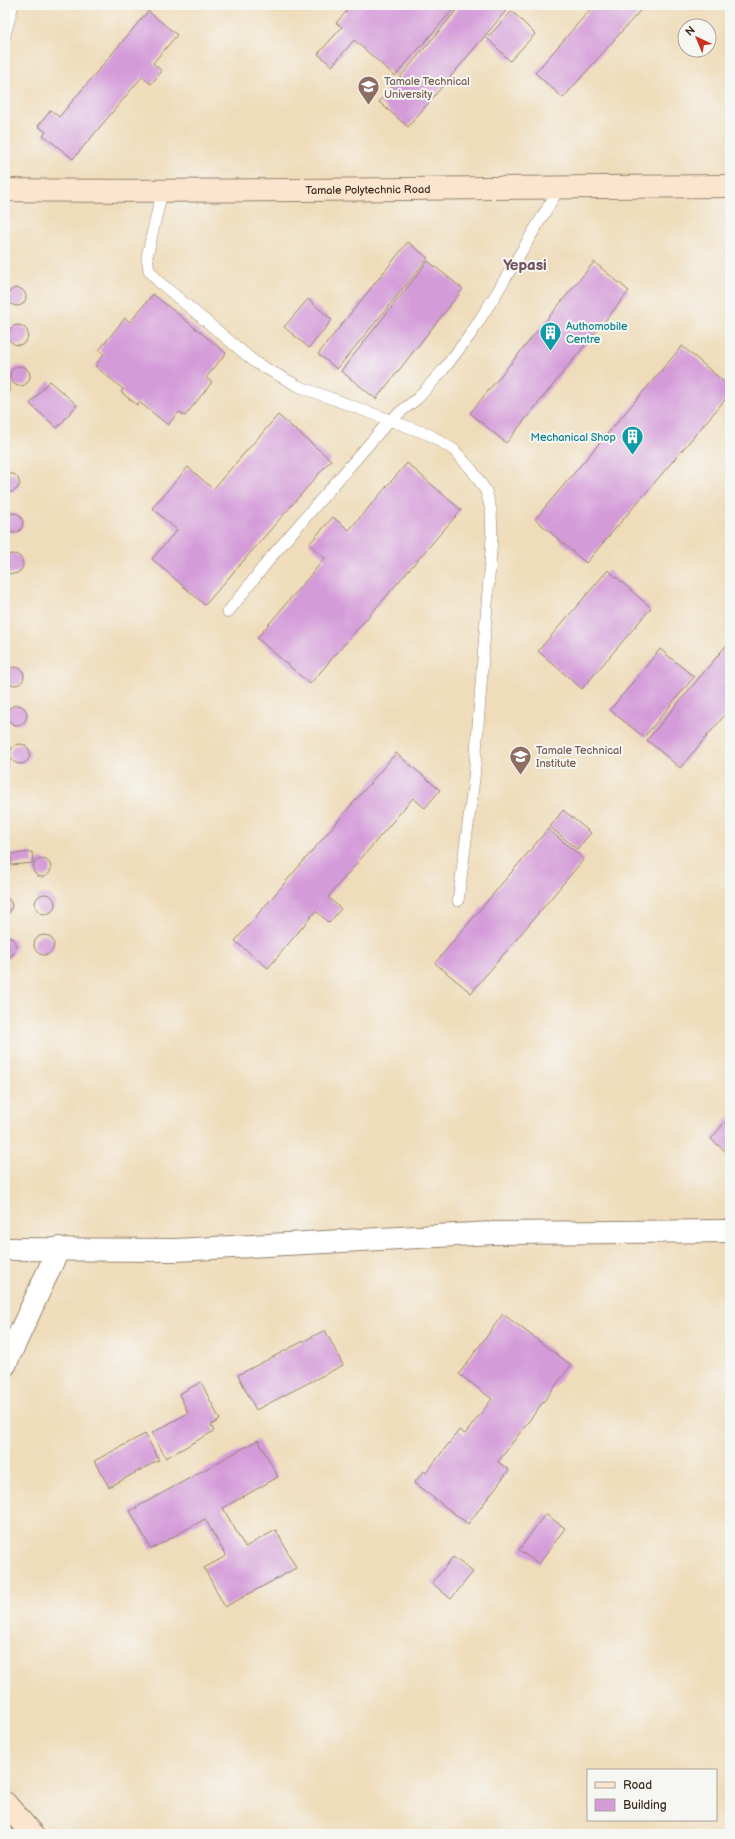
<svg xmlns="http://www.w3.org/2000/svg" width="735" height="1839" font-family="'Balsamiq Sans',sans-serif">
	<style>
		.building { fill: #d49bd9 }
		.lines { fill: none; stroke-linecap: round; stroke-linejoin: round }
		.lane-casing { stroke: #95836c; stroke-width: 12 }
		.street-casing { stroke: #95836c; stroke-width: 24 }
		.secondary-casing { stroke: #95836c; stroke-width: 24 }
		.lane { stroke: #fff; stroke-width: 11 }
		.street { stroke: #fff; stroke-width: 22 }
		.secondary { stroke: #fbe5cf; stroke-width: 22 }
		.labels { text-anchor: middle; stroke-width: 4; stroke-linejoin: round; paint-order: stroke }
		.education-label { font-size: 11px; fill: #785e54; stroke: #f6f6f2; text-anchor: start }
		.street-label { font-size: 11px; fill: #3b2a1e; stroke: #f6f6f2 }
		.culture-label { font-size: 11px; fill: #0d838f; stroke: #f6f6f2; text-anchor: start }
		.district-label { font-size: 15px; font-weight: bold; fill: #71525f; stroke: #f6f6f2 }
	</style>
	<rect width="100%" height="100%" fill="#f6f6f2"/>
	<filter id="ink" filterUnits="userSpaceOnUse"><feTurbulence type="fractalNoise" baseFrequency=".025" numOctaves="2"/><feDisplacementMap in="SourceGraphic" scale="8" xChannelSelector="R" yChannelSelector="G"/><feConvolveMatrix kernelMatrix="1 2 1 2 8 2 1 2 1" color-interpolation-filters="sRGB"/></filter>
	<filter id="wash" filterUnits="userSpaceOnUse"><feTurbulence type="fractalNoise" baseFrequency=".012" numOctaves="4" result="noise"/><feDisplacementMap in="SourceGraphic" scale="16" xChannelSelector="R" yChannelSelector="G"/><feGaussianBlur stdDeviation="0.9" result="paint"/><feColorMatrix in="noise" values="0 0 0 0 0 0 0 0 0 0 0 0 0 0 0 0 0 1.4 0 .05"/><feComposite in="paint" operator="in"/></filter>
	<g filter="url(#wash)">
		<rect width="100%" height="100%" fill="#efdcba"/>
		<g id="blocks">
			<path class="building" d="M340,5H457L395,76L354,40L332,66L318,54L342,27L336,23L347,11Z
				M461,5H511L408,127L379,102Z
				M594,5H645L563,98L535,73Z
				M148,11L177,35L153,63L162,71L151,84L142,77L73,159L43,135L46,132L38,126L51,110L59,117Z
				M512,11L535,34L510,61L487,38Z
				M408,242L428,258L337,369L318,354Z
				M428,261L463,289L376,399L341,371Z
				M594,262L629,291L506,443L470,413Z
				M8 297a9 9 0 1 1 18 0a9 9 0 1 1-18 0Z
				M153,294L226,353L206,378L212,382L185,416L179,412L168,425L139,402L137,405L121,392L123,389L95,366L104,354L99,350L125,318L130,322Z
				M308,299L332,320L309,348L284,327Z
				M8 335a10 10 0 1 1 20 0a10 10 0 1 1-20 0Z
				M682,346L730,387V394L586,563L535,519Z
				M10 376a10 10 0 1 1 20 0a10 10 0 1 1-20 0Z
				M5,381H9V393H5Z
				M49,381L77,405L57,428L30,404Z
				M278,415L331,460L205,605L152,559L177,530L152,508L188,467L213,489Z
				M407,463L461,510L310,684L257,638L325,558L309,544L333,517L349,530Z
				M8,474H14L18,478L20,484L17,489L12,492L5,491V476Z
				M3 523a10 10 0 1 1 20 0a10 10 0 1 1-20 0Z
				M3 564a10 10 0 1 1 20 0a10 10 0 1 1-20 0Z
				M608,570L651,608L582,689L538,651Z
				M730,641V709L680,768L647,740Z
				M660,649L694,677L644,737L610,710Z
				M6 676a9 9 0 1 1 18 0a9 9 0 1 1-18 0Z
				M7 715a10 10 0 1 1 20 0a10 10 0 1 1-20 0Z
				M10 754a10 10 0 1 1 20 0a10 10 0 1 1-20 0Z
				M396,753L440,790L425,808L413,798L328,897L341,909L329,923L316,911L268,968L235,941Z
				M5,757H8V769H5Z
				M563,810L591,833L577,849L550,827Z
				M548,829L584,859L471,993L435,963Z
				M32,852L33,863L11,865V854Z
				M33 868a9 9 0 1 1 18 0a9 9 0 1 1-18 0Z
				M5,860L9,864V871L5,878Z
				M35 904a10 10 0 1 1 20 0a10 10 0 1 1-20 0Z
				M5,897L9,899L12,905L10,912L5,915Z
				M34 945a10 10 0 1 1 20 0a10 10 0 1 1-20 0Z
				M8,936L14,940L16,946L14,953L9,958H5V937Z
				M730,1116V1155L711,1139Z
				M503,1314L571,1365L498,1462L509,1470L468,1524L414,1483L424,1471L426,1473L459,1430L465,1434L492,1399L459,1374Z
				M325,1330L343,1365L256,1410L238,1375Z
				M201,1382L220,1420L211,1425L214,1431L166,1458L152,1433L188,1413L179,1394Z
				M145,1434L159,1460L109,1487L94,1461Z
				M258,1440L278,1477L223,1508L245,1547L276,1530L296,1568L225,1607L204,1568L226,1556L205,1519L151,1549L130,1511Z
				M545,1514L565,1528L539,1564L519,1550Z
				M453,1557L473,1572L451,1599L432,1583Z"/>
		</g>
	</g>
	<g filter="url(#ink)">
		<use href="#blocks" fill-opacity="0" stroke="#95836c" stroke-width="1"/>
		<g class="lines">
			<defs>
				<path id="lane" d="M5,35L13,5
					M162,192L147,256L149,270L158,281L256,363L298,386L430,435L454,450L472,470L486,491L491,510L492,537L474,779L458,901
					M228,612L272,556L389,421L418,398L443,370L470,335L496,294L560,187"/>
				<path id="street" d="M5,1249L175,1250L493,1233L730,1231
					M5,1365L59,1248"/>
				<g id="secondary">
					<path id="s1" d="M5,190C247,193 488,187 730,186"/>
					<path d="M5,1803L32,1834"/>
				</g>
			</defs>
			<use href="#lane" class="lane-casing"/>
			<use href="#street" class="street-casing"/>
			<use href="#secondary" class="secondary-casing"/>
			<use href="#lane" class="lane"/>
			<use href="#street" class="street"/>
			<use href="#secondary" class="secondary"/>
		</g>
	</g>
	<defs>
		<symbol id="university-pin" viewBox="-11 -11 22 30"><path d="M0 17L-7.5 6A9.5 9.5 0 1 1 7.5 6Z" fill="#8d6e63" stroke="#f6f6f2"/><path d="M0-5L7-2L0 1L-7-2ZM-4 1L0 2.5L4 1V4Q0 6-4 4Z" fill="#fff"/></symbol>
		<symbol id="building-pin" viewBox="-11 -11 22 30"><path d="M0 17L-7.5 6A9.5 9.5 0 1 1 7.5 6Z" fill="#0f9aa8" stroke="#f6f6f2"/><path d="M-4-6H4V6H1V3H-1V6H-4ZM-2.5-4.3h1.7v1.8h-1.7ZM.8-4.3h1.7v1.8H.8ZM-2.5-1h1.7V.8h-1.7ZM.8-1h1.7V.8H.8Z" fill="#fff"/></symbol>
		<symbol id="school-pin" viewBox="-11 -11 22 30"><path d="M0 17L-7.5 6A9.5 9.5 0 1 1 7.5 6Z" fill="#8d6e63" stroke="#f6f6f2"/><path d="M0-5L7-2L0 1L-7-2ZM-4 1L0 2.5L4 1V4Q0 6-4 4Z" fill="#fff"/></symbol>
	</defs>
	<g fill-rule="evenodd">
		<use href="#university-pin" x="356" y="74" width="25" height="34"/>
		<use href="#building-pin" x="538" y="320" width="25" height="34"/>
		<use href="#building-pin" x="620" y="424" width="25" height="34"/>
		<use href="#school-pin" x="508" y="744" width="25" height="34"/>
	</g>
	<g class="labels">
		<g class="education-label">
			<text x="384" y="85">Tamale Technical<tspan x="384" dy="13">University</tspan></text>
			<text x="536" y="754">Tamale Technical<tspan x="536" dy="13">Institute</tspan></text>
		</g>
		<g class="street-label">
			<text dy="4" stroke="none"><textPath href="#s1" startOffset="363">Tamale Polytechnic Road</textPath></text>
		</g>
		<g class="culture-label">
			<text x="566" y="330">Authomobile<tspan x="566" dy="13">Centre</tspan></text>
			<text x="616" y="441" text-anchor="end">Mechanical Shop</text>
		</g>
		<g class="district-label">
			<text x="525" y="270">Yepasi</text>
		</g>
	</g>
	<rect width="735" height="1839" fill="none" stroke="#f6f6f2" stroke-width="20"/>
	<rect x="587" y="1769" width="130" height="52" fill="#f6f6f2" stroke="#aba49d"/>
	<rect x="595" y="1782" width="20" height="6" fill="#fbe5cf" stroke="#aba49d"/>
	<text x="623" y="1789" font-size="12" fill="#3b2a1e">Road</text>
	<rect x="595" y="1799" width="20" height="12" fill="#d49bd9" stroke="#aba49d"/>
	<text x="623" y="1809" font-size="12" fill="#3b2a1e">Building</text>
	<g transform="translate(697 38) rotate(316)"><circle r="19" fill="#f6f6f2" stroke="#aba49d"/>
	<path d="M0-3L7 15L0 10L-7 15Z" fill="#c8321e"/>
	<text y="-6" font-size="11" font-weight="bold" text-anchor="middle" fill="#3b2a1e">N</text>
	</g>
</svg>
